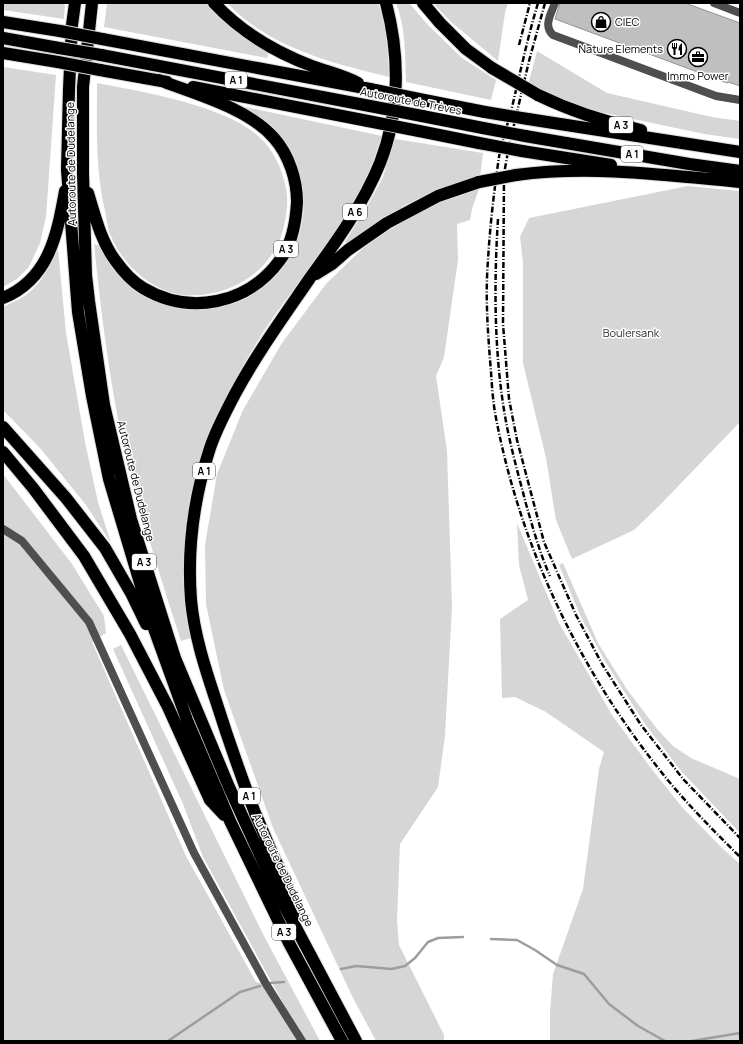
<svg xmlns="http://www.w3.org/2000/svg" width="743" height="1044" font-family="Manrope,sans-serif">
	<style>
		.green { fill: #d6d6d6 }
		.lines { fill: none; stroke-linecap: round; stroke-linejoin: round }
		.stream { stroke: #9d9d9d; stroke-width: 2.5 }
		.building { fill: #bfbfbf; stroke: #939393 }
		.highway-casing { stroke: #dbdbdb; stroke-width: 14 }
		.street { stroke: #4f4f4f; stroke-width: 8 }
		.highway { stroke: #000; stroke-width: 12 }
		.rail { stroke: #000; stroke-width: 2.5; stroke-dasharray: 6 2 1 2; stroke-linecap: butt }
		.highway-bridge-casing { stroke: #dbdbdb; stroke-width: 14; stroke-linecap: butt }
		.highway-bridge { stroke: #000; stroke-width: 12 }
		.labels { text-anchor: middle; stroke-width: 3; stroke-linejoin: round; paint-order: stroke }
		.shield { fill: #fff; stroke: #4c4c4c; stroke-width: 1 }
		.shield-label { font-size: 10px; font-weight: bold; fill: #000 }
		.poi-label { font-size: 11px; fill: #000; stroke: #fff; text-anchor: start }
		.street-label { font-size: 11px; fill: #000; stroke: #fff }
		.park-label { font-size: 11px; fill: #2d2d2d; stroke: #fff }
	</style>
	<rect width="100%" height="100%" fill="#fff"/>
	<path class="green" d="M3,3H65L64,19L3,10Z
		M107,3H208L269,51L267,58L104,27Z
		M227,3H378C387,27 388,52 389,77C331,63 270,48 227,3Z
		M396,3H409L428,25L462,58L496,80L491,100L406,82C405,56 406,28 396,3Z
		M433,3H508L505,13L498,61L450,21Z
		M537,51L607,93L712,117L740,121V139L704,134L581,108L540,91L528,85Z
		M3,67L56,75L46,217L40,243L29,267L17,279L3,287Z
		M97,83C143,92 224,105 258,136C273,149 281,166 285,184C289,198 287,212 284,226C274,271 230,298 185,295C152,292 123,265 111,236C107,229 107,219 105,211C95,168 97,126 97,83Z
		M246,107L382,136C375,157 367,178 357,197C330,246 292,288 262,334C222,397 185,478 184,554C184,582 187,610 191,638L181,641C157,567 134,494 118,419C107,361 100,303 94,244L99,246C114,275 137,298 170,306C272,331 344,218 279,135C270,124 258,117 246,109Z
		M395,139L483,153L480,177L436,191L405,205L347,244L345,242L368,205L383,177Z
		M688,186L740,191V422L659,506L634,530L572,559L556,520L546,458L523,363V262L520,237L529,218Z
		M479,189L472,209L470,220L457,224L458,260L444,357L436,376L447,451L452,607L445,736L438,787L400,844L397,921L399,945L444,1035V1041H376L353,998L273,828L224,690L206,604L205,545L217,474L243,410L282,343L326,284L362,249L381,235L430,206Z
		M58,249L66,333L85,442L98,502L111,543L86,505L40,448L3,410V307C10,303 19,300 26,295C41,284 50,266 58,249Z
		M3,474L72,564L104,616L106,633L92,642L186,856L256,982L261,983L297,1041H3Z
		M517,523L559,623L612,715L650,767L682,807L722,848L740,864V1041H550V1012L553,974L583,889L599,769L604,752L546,712L515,697L502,698L500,619L528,600L519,565Z
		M563,563L598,643L626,688L657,729L673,746L691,758L740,779V833L681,771L645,724L606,663L580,615L559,565Z
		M121,645L264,936L320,1041H304L203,857L183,804L113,649Z"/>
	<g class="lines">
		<path class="stream" d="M491,939L517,940L535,950L557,965L584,974L609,1004L638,1026L665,1041
			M341,969L356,966L392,969L405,966L415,958L428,942L438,938L463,937
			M270,983L284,982
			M168,1041L240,992L260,986
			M692,1041L740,1033"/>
	</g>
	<path class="building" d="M560,3H685L740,23V86L728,82L727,83L555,19Z"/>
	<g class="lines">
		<defs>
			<path id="highway" d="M75,3L72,25L69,89L67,170L78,312L92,396L109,479L152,623L187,720L230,821L289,943L342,1041
				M92,3L83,87V173L86,275L89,301L104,405L131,519L175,658L229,787L277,892L356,1041
				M214,3C241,32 275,52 312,66C328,72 343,75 358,83
				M423,3L440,23L466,49L492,68
				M3,22L60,31
				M3,38L59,48
				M102,39L370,89
				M3,53L58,62
				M101,55L370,106
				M100,70L167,82
				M193,87L368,121
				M538,95C571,111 605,122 641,130
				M424,100L485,112
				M422,116L483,128
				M528,119L740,152
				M419,131L479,143
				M525,136L689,164L740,171
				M522,151L611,165
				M516,175C590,165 666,175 740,182
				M88,193C95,216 101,241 115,260C122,270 133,282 143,288C190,316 248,304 280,260C292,244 296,221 297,202C297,180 289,155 274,138C248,108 195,94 159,80
				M316,274L332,264L348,250L387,223L438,196L479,182
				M3,298C49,279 57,235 65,191
				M3,427L66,498L105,548L131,593L146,624
				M3,452L33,488L84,556L130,634L168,707L210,800L224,815
				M295,919C294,913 294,906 292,900C290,889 283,878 279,868C270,850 263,831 255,813C241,776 228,739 216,701C205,668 194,634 191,600C187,548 194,497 210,448C216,430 226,411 235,394C257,353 284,316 310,278C336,242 363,205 380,163C400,112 400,56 386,3"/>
		</defs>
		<use href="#highway" class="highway-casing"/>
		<path class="street" d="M555,3C551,14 543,26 553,35L716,96L740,100
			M714,3L740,13
			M3,529L22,541L89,622L194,853L266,984L302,1041"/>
		<use href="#highway" class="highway"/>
		<path class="rail" d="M538,3C528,36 521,69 513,103C509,121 502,139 499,157C494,191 490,226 488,260C485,297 488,335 491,372C492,387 493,403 496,418C520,544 576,663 655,764C680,797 710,827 740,857
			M545,3L529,61L509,146L504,174L503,324L509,399L517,440L544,542L576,615L602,664L641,725L673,766L683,779L740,838
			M519,45L530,3
			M498,219C494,282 494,347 504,410C509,442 518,473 526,504C533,528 540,554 550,576"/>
		<defs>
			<path id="highway-bridge" d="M60,31L102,39
				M59,48L101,55
				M58,62L100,70
				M492,68L538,95
				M370,89L424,100
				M370,106L422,116
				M485,112L528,119
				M368,121L419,131
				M483,128L525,136
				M479,143L522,151
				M479,182L516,175"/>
		</defs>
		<use href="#highway-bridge" class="highway-bridge-casing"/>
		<use href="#highway-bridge" class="highway-bridge"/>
	</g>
	<defs>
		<symbol id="shop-ring" viewBox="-11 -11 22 22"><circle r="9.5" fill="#fff" stroke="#000" stroke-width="1.5"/><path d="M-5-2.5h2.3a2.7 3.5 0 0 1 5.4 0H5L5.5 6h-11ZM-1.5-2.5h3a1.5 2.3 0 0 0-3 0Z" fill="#000"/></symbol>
		<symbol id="restaurant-ring" viewBox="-11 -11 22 22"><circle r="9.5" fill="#fff" stroke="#000" stroke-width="1.5"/><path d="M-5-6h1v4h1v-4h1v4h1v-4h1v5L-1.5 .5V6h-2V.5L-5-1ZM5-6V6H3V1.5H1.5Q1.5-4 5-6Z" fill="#000"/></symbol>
		<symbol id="office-ring" viewBox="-11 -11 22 22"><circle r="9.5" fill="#fff" stroke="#000" stroke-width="1.5"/><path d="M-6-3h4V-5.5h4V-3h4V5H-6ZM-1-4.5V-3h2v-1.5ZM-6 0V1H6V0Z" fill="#000"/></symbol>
	</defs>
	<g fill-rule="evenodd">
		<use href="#shop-ring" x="590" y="11" width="22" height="22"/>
		<use href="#restaurant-ring" x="666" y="38" width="22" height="22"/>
		<use href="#office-ring" x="687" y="46" width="22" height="22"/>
	</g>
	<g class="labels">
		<g class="shield">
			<rect x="225" y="72" width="22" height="16" rx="3"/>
			<rect x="609" y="117" width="24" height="16" rx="3"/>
			<rect x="621" y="146" width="22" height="16" rx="3"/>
			<rect x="343" y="204" width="24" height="16" rx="3"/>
			<rect x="274" y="241" width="24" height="16" rx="3"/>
			<rect x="193" y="463" width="22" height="16" rx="3"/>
			<rect x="132" y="554" width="24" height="16" rx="3"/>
			<rect x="238" y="788" width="22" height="16" rx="3"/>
			<rect x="272" y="924" width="24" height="16" rx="3"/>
		</g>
		<g class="shield-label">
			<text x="236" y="84">A 1</text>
			<text x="621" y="129">A 3</text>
			<text x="632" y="158">A 1</text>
			<text x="355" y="216">A 6</text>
			<text x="286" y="253">A 3</text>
			<text x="204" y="475">A 1</text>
			<text x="144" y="566">A 3</text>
			<text x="249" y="800">A 1</text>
			<text x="284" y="936">A 3</text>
		</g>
		<g class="poi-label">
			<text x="615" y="26">CIEC</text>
			<text x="663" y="53" text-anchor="end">Nature Elements</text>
			<text x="698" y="80" text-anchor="middle">Immo Power</text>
		</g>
		<g class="street-label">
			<text transform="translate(411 101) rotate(11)" y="4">Autoroute de Trèves</text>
			<text transform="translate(71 164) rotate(-91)" y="4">Autoroute de Dudelange</text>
			<text transform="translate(136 481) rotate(76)" y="4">Autoroute de Dudelange</text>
			<text transform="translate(283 870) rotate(64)" y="4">Autoroute de Dudelange</text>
		</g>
		<g class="park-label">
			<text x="631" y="337">Boulersank</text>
		</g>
	</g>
	<rect width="743" height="1044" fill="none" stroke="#000000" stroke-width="8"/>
</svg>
